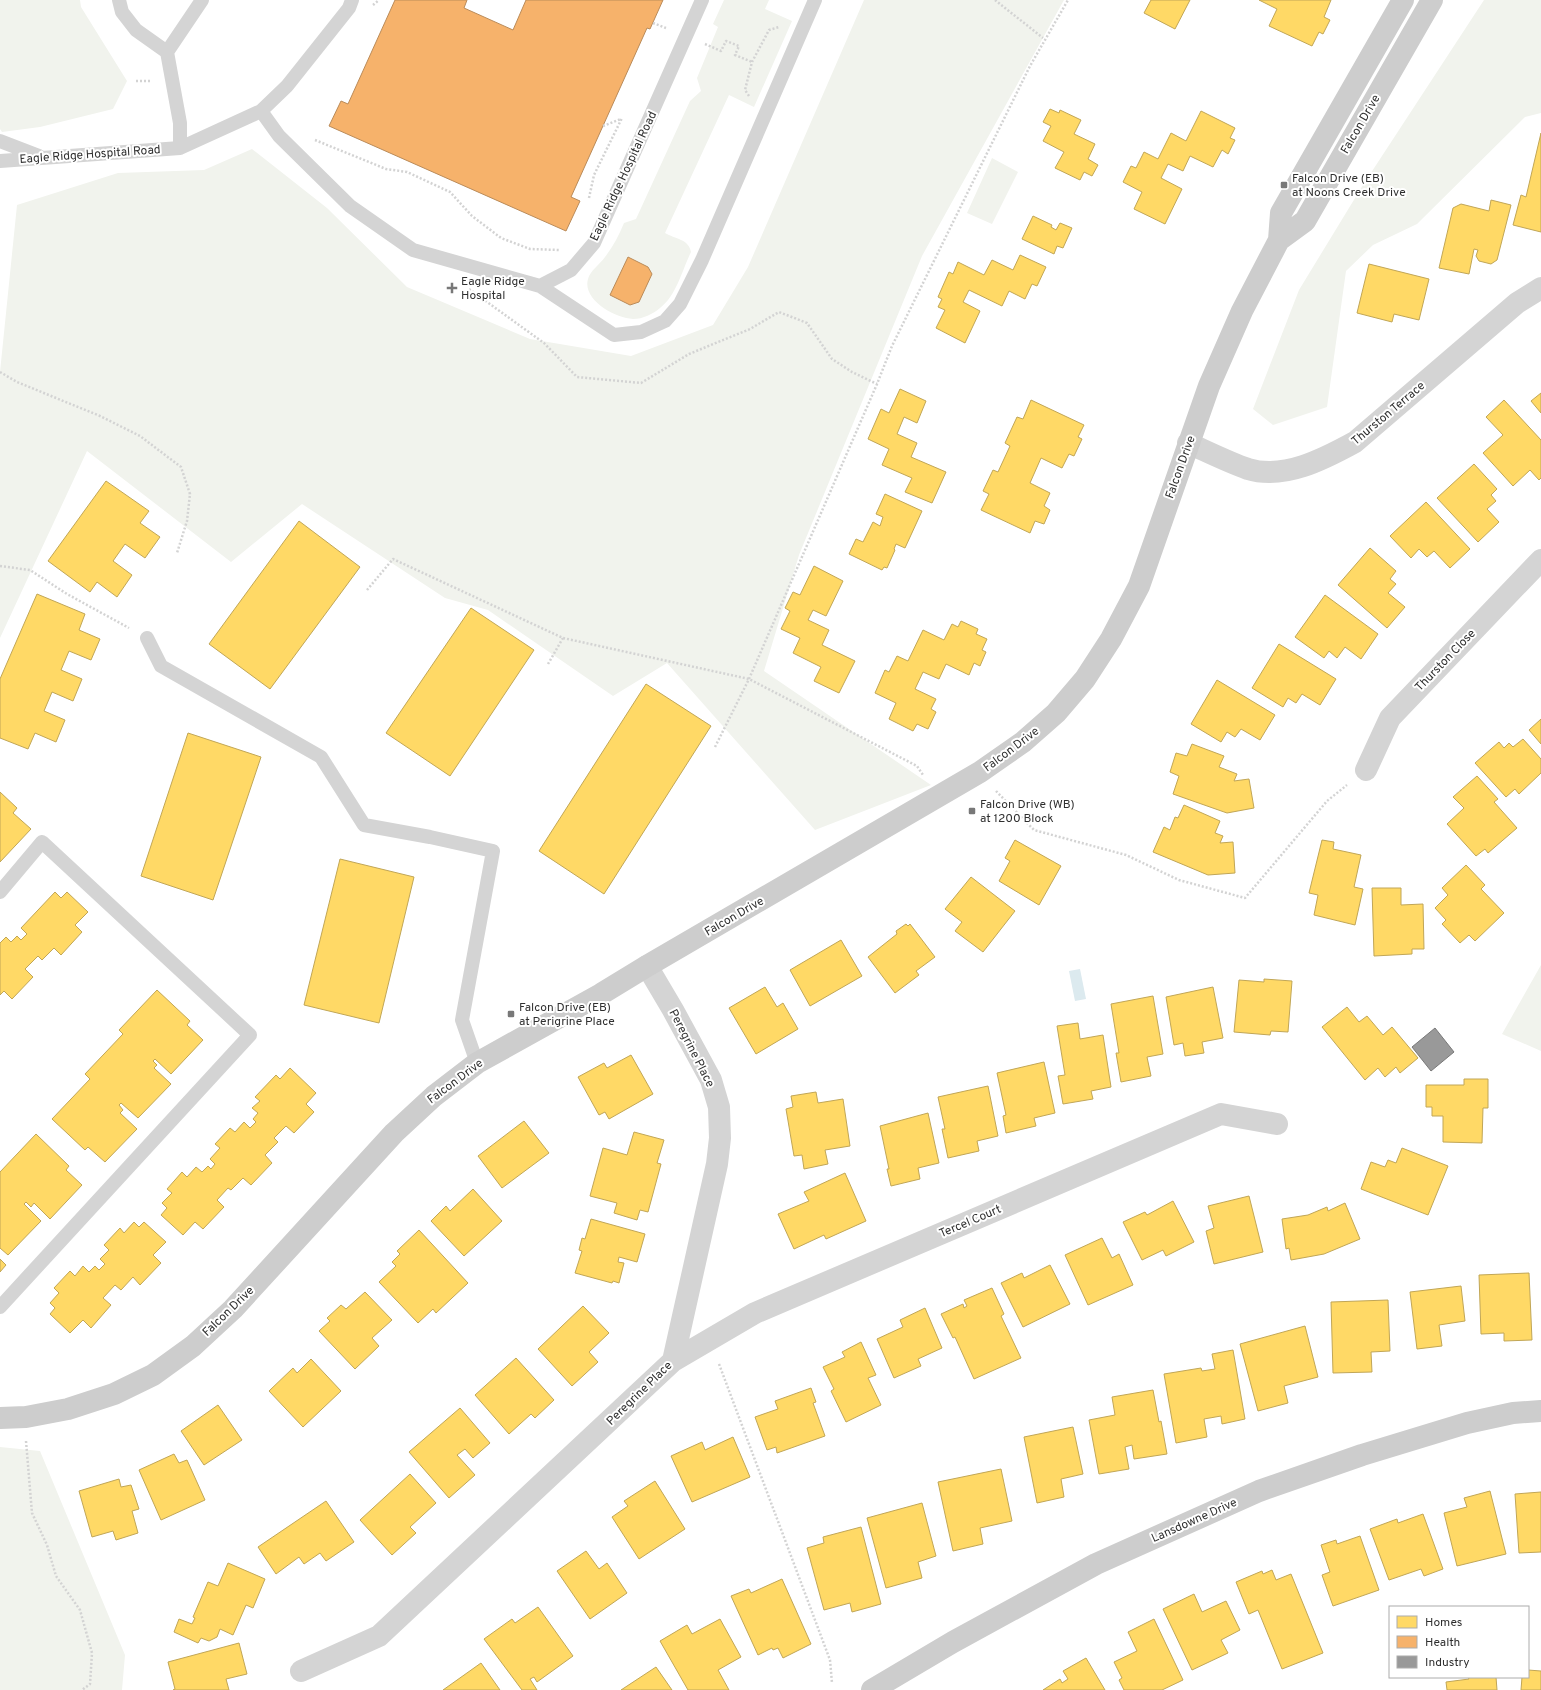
<svg xmlns="http://www.w3.org/2000/svg" width="1541" height="1690" font-family="Overpass,sans-serif">
	<style>
		.green { fill: #f1f3ed }
		.water { fill: #dceaef }
		.homes { fill: #ffd966; stroke: #c1a656 }
		.health { fill: #f6b26b; stroke: #ba8b59 }
		.industry { fill: #999; stroke: #797979 }
		.lines { fill: none; stroke-linecap: round; stroke-linejoin: round }
		.path { stroke: #d3d3d3; stroke-width: 2.5; stroke-dasharray: 2 2; stroke-linecap: butt }
		.lane { stroke: #d4d4d4; stroke-width: 14 }
		.street { stroke: #d4d4d4; stroke-width: 22 }
		.secondary { stroke: #cdcdcd; stroke-width: 22 }
		.poi-dot { fill: #787878; stroke: #fff; stroke-width: 1.5 }
		.labels { text-anchor: middle; stroke-width: 4; stroke-linejoin: round; paint-order: stroke }
		.street-label { font-size: 12px; fill: #2f2f2f; stroke: #fff }
		.poi-label { font-size: 12px; fill: #2f2f2f; stroke: #fff; text-anchor: start }
	</style>
	<rect width="100%" height="100%" fill="#fff"/>
	<path class="green" d="M0,0H80L81,7L127,81L113,109L40,127L2,132L0,129Z
		M724,0H769L765,9L792,21L754,107L729,95L665,233C675,239 689,239 691,252C682,270 677,295 660,308C653,314 643,319 633,319C615,318 582,300 588,279C590,271 600,264 605,257C613,247 619,235 624,223L636,219L690,101L701,91L697,78L718,27L713,24Z
		M864,0H1064L922,256L799,555L764,671L931,785L815,830L667,663L613,696L488,610L445,598L302,504L231,562L87,451L0,638V372L17,205L118,173L204,170L252,149L327,208L407,287L530,339L631,356L713,325L748,267Z
		M1484,0H1541V113L1525,117L1417,224L1373,245L1346,271L1327,407L1273,425L1253,409L1299,290L1363,185Z
		M992,158L1018,172L992,224L967,213Z
		M1541,965V1051L1502,1034Z
		M0,1447L40,1451L125,1655L122,1690H0Z"/>
	<path class="water" d="M1080,969L1086,999L1075,1001L1069,971Z"/>
	<path class="homes" d="M1151,0H1190L1175,29L1144,13Z
		M1259,0H1331L1324,17L1330,20L1323,34L1319,32L1312,46L1269,26L1277,9Z
		M1050,109L1059,113L1060,110L1081,120L1074,134L1095,144L1088,159L1098,165L1092,176L1084,172L1080,180L1055,168L1064,152L1043,141L1051,126L1043,122Z
		M1201,111L1235,128L1230,138L1235,140L1228,154L1222,150L1213,167L1190,156L1183,171L1168,164L1161,178L1182,189L1165,224L1134,209L1142,192L1123,182L1131,166L1136,168L1144,152L1158,159L1171,133L1186,141Z
		M1541,133V232L1513,225L1521,195L1526,197Z
		M1491,200L1511,205L1497,260L1491,264L1479,261L1476,256L1478,250L1474,249L1469,274L1439,268L1453,208L1461,204L1489,211Z
		M1033,216L1052,225L1051,227L1056,230L1060,223L1072,228L1063,248L1057,246L1054,254L1022,239Z
		M1020,255L1046,267L1037,286L1032,284L1025,299L1009,291L1002,306L969,290L963,302L980,311L965,343L936,328L945,310L938,307L942,299L938,297L949,272L953,274L958,262L984,275L992,260L1013,270Z
		M1369,264L1429,279L1419,320L1394,314L1392,322L1357,313Z
		M900,389L926,401L917,423L904,417L897,434L917,443L911,457L946,472L932,503L905,492L912,478L882,465L889,449L868,439L881,409L889,413Z
		M1541,393V413L1531,401Z
		M1031,400L1084,425L1078,437L1082,439L1074,456L1069,454L1062,468L1041,458L1030,483L1050,493L1044,506L1050,510L1044,524L1035,521L1030,533L981,510L989,494L983,491L993,470L998,472L1010,446L1005,443L1017,417L1023,419Z
		M1504,400L1541,440V478L1539,480L1530,470L1513,486L1483,453L1503,435L1486,417Z
		M1474,464L1497,489L1491,495L1496,501L1487,509L1499,522L1478,542L1437,498Z
		M106,481L149,511L140,523L160,537L145,558L125,544L113,561L132,575L117,597L97,582L90,592L48,561Z
		M885,494L922,511L905,548L896,544L894,549L895,550L887,568L884,567L882,570L849,554L856,539L863,542L873,522L880,526L883,517L876,514Z
		M1426,502L1470,549L1450,568L1434,551L1427,557L1419,549L1411,558L1390,536Z
		M299,521L360,567L270,689L209,644Z
		M1370,548L1396,571L1390,579L1396,584L1388,593L1405,607L1387,628L1338,585Z
		M814,566L843,581L826,616L813,610L808,620L829,630L822,645L855,661L839,693L814,681L821,667L793,653L800,638L781,629L790,611L785,608L793,592L800,595Z
		M37,594L85,614L79,630L100,639L91,660L69,651L61,670L82,679L73,701L52,692L44,711L65,720L56,742L35,733L28,749L0,738V679Z
		M1325,595L1378,634L1361,659L1345,647L1337,658L1329,651L1324,658L1295,637Z
		M471,608L534,650L450,776L386,733Z
		M961,621L978,629L976,634L987,639L982,650L986,652L980,666L974,663L969,675L946,664L939,679L923,672L915,689L936,699L931,709L936,712L928,729L917,724L913,731L889,719L896,703L875,693L885,670L889,672L897,656L908,661L923,630L944,640L952,624L958,627Z
		M1279,644L1336,679L1320,705L1302,694L1296,703L1288,698L1283,707L1252,688Z
		M1217,680L1275,715L1260,740L1241,729L1235,737L1227,732L1221,742L1191,724Z
		M646,684L711,726L604,894L539,851Z
		M1541,719V744L1529,730Z
		M188,733L261,757L213,900L141,876Z
		M1523,739L1541,759V773L1519,794L1515,789L1506,797L1475,763L1499,742L1504,748L1509,743L1513,747Z
		M1192,744L1224,756L1219,767L1237,774L1234,781L1249,779L1254,808L1227,813L1173,794L1179,776L1170,772L1176,753L1187,756Z
		M1477,776L1498,799L1494,802L1517,828L1488,853L1485,849L1476,856L1447,824L1464,808L1453,797Z
		M0,792L17,808L13,813L31,829L0,862Z
		M1184,805L1220,821L1215,833L1223,836L1220,843L1233,842L1235,873L1208,875L1153,852L1164,827L1170,830L1175,817L1178,818Z
		M1015,840L1061,866L1039,905L999,881L1010,861L1005,858Z
		M1322,840L1334,842L1333,849L1361,855L1354,887L1363,889L1355,925L1314,915L1318,895L1309,893Z
		M340,859L414,877L379,1023L304,1005Z
		M1466,865L1485,885L1481,889L1504,913L1475,941L1469,935L1460,943L1442,924L1446,920L1435,908L1448,895L1442,888Z
		M971,877L1015,911L983,952L955,931L962,922L945,909Z
		M1372,888H1401V905L1423,904L1424,949H1412V954L1374,956Z
		M55,892L61,898L67,892L88,912L75,925L82,932L61,955L54,948L42,960L38,956L25,969L33,977L12,999L4,991L0,995V943L6,937L11,942L17,936L21,940L27,934L21,928Z
		M906,924L908,926L910,924L935,957L916,971L919,975L895,993L868,957L897,934L896,931Z
		M841,940L862,976L810,1006L790,970Z
		M1264,979L1292,981L1288,1032L1271,1031L1270,1035L1234,1032L1239,980L1264,982Z
		M765,987L777,1007L783,1003L798,1029L756,1054L729,1008Z
		M1213,987L1223,1038L1202,1042L1204,1053L1185,1056L1183,1043L1174,1045L1166,997Z
		M157,990L190,1021L187,1025L203,1040L171,1074L155,1059L153,1061L157,1065L154,1068L171,1084L138,1118L121,1103L119,1105L123,1110L120,1113L137,1129L105,1162L88,1147L85,1150L52,1119L90,1079L85,1074L123,1034L119,1030Z
		M1153,996L1163,1054L1147,1057L1151,1076L1121,1082L1116,1053H1119L1111,1004Z
		M1347,1007L1359,1022L1367,1016L1383,1035L1392,1027L1418,1058L1400,1073L1396,1067L1385,1077L1378,1068L1365,1080L1322,1027Z
		M1078,1023L1080,1039L1103,1035L1111,1087L1091,1091L1093,1099L1063,1104L1058,1076L1065,1075L1057,1026Z
		M631,1055L653,1094L609,1119L605,1112L599,1115L578,1077L604,1063L607,1068Z
		M1044,1062L1055,1113L1034,1118L1036,1126L1006,1133L1003,1116L1006,1115L997,1073Z
		M290,1068L316,1093L306,1104L314,1112L294,1133L286,1126L274,1138L278,1142L265,1155L272,1163L251,1185L243,1178L231,1190L228,1188L217,1200L224,1207L203,1229L195,1222L183,1235L161,1215L167,1208L162,1203L172,1193L167,1189L182,1172L187,1177L196,1167L202,1172L208,1166L211,1169L215,1164L210,1159L220,1148L215,1144L230,1128L235,1132L244,1122L250,1128L256,1122L253,1119L258,1113L252,1108L260,1101L255,1097L276,1075L280,1079Z
		M1464,1079H1488V1108H1483L1482,1143L1443,1142V1116H1432V1107H1426V1085H1464Z
		M988,1086L998,1136L977,1141L979,1151L948,1158L942,1129H945L938,1097Z
		M816,1092L818,1103L843,1099L850,1146L825,1150L828,1164L804,1169L802,1155L794,1156L786,1109L793,1107L791,1096Z
		M928,1113L939,1163L918,1168L920,1179L891,1186L887,1169H889L880,1126Z
		M524,1121L549,1153L502,1188L478,1156Z
		M634,1132L664,1140L657,1163L661,1164L648,1212L640,1210L637,1220L614,1213L617,1203L590,1196L603,1148L627,1155Z
		M36,1134L69,1166L66,1170L82,1185L50,1219L34,1203L31,1207L26,1202L24,1204L41,1221L8,1255L0,1248V1172Z
		M1402,1148L1448,1166L1428,1215L1361,1189L1371,1162L1385,1167L1388,1160L1396,1163Z
		M845,1173L866,1221L826,1239L824,1235L794,1249L778,1214L809,1201L804,1192Z
		M473,1189L502,1221L464,1256L431,1221L446,1206L450,1211Z
		M1249,1196L1263,1252L1214,1264L1206,1231L1214,1228L1208,1206Z
		M1173,1201L1194,1242L1166,1256L1163,1250L1142,1260L1123,1222L1145,1212L1147,1215Z
		M1345,1203L1360,1239L1324,1254L1291,1260L1289,1248L1286,1249L1282,1219L1308,1215L1327,1207L1328,1211Z
		M591,1219L645,1234L637,1262L619,1257L618,1262L624,1263L619,1283L613,1281L612,1283L575,1273L582,1251L579,1250L582,1238L585,1239Z
		M134,1222L139,1227L144,1222L166,1242L153,1255L161,1263L140,1285L133,1277L121,1290L115,1285L103,1298L111,1305L91,1328L83,1320L70,1333L50,1314L55,1308L50,1303L59,1293L54,1288L70,1271L75,1276L83,1266L89,1272L95,1266L99,1270L105,1264L100,1259L109,1250L104,1245L120,1228L124,1233Z
		M419,1230L468,1283L436,1313L433,1309L418,1323L379,1282L396,1266L392,1262L400,1254L397,1251Z
		M1102,1238L1112,1258L1119,1254L1133,1285L1088,1305L1065,1255Z
		M0,1259L6,1265L0,1272Z
		M1050,1265L1070,1304L1023,1327L1001,1283L1022,1273L1024,1278Z
		M1529,1273L1532,1340L1504,1341V1333L1481,1334L1479,1275Z
		M1461,1286L1465,1321L1439,1325L1442,1346L1417,1349L1410,1292Z
		M992,1288L1004,1314L1001,1316L1021,1358L974,1379L955,1337L953,1338L941,1314L963,1304L964,1308L967,1306L964,1300Z
		M365,1292L392,1320L372,1338L379,1346L355,1369L319,1331L330,1321L327,1318L341,1305L346,1309Z
		M1388,1300L1390,1351L1371,1352L1372,1372L1333,1373L1331,1302Z
		M583,1306L609,1333L589,1352L598,1362L572,1386L538,1349Z
		M925,1308L942,1348L918,1359L921,1366L894,1378L877,1339L903,1327L900,1320Z
		M1305,1326L1318,1377L1284,1386L1288,1403L1258,1411L1240,1344Z
		M861,1342L876,1375L868,1378L881,1405L846,1422L831,1391L834,1389L823,1367L845,1357L842,1352Z
		M1233,1350L1245,1419L1222,1424L1221,1416L1204,1419L1207,1437L1176,1443L1164,1374L1201,1368L1202,1371L1215,1369L1212,1354Z
		M516,1358L554,1400L535,1418L531,1414L509,1434L475,1395Z
		M311,1359L341,1391L303,1427L269,1391L293,1368L297,1373Z
		M811,1388L816,1402L813,1403L825,1436L777,1453L776,1447L767,1450L755,1417L778,1409L775,1401Z
		M1153,1390L1159,1422L1161,1421L1167,1454L1134,1459L1132,1445L1125,1447L1129,1469L1099,1474L1089,1420L1115,1415L1112,1397Z
		M218,1405L242,1440L204,1465L181,1431Z
		M460,1408L490,1443L473,1458L465,1449L457,1455L475,1475L449,1498L409,1452Z
		M1073,1427L1083,1474L1061,1479L1064,1497L1037,1503L1024,1437Z
		M733,1437L750,1477L692,1502L671,1456L702,1442L705,1450Z
		M174,1454L179,1463L187,1460L205,1500L161,1520L139,1470Z
		M1001,1469L1012,1521L980,1528L983,1544L953,1551L938,1482Z
		M410,1474L436,1503L410,1527L416,1533L392,1555L360,1520Z
		M119,1479L121,1487L131,1485L139,1509L132,1511L138,1533L116,1540L113,1531L92,1537L79,1491Z
		M655,1481L685,1529L639,1559L612,1517L628,1506L624,1501Z
		M1490,1491L1506,1554L1457,1566L1444,1513L1467,1507L1464,1498Z
		M1541,1492V1552L1519,1553L1515,1494Z
		M326,1501L354,1542L326,1561L320,1553L304,1564L299,1557L276,1574L258,1547Z
		M922,1503L936,1556L918,1562L922,1578L886,1588L867,1518Z
		M1423,1514L1443,1569L1424,1576L1421,1569L1389,1580L1370,1529L1397,1519L1398,1523Z
		M861,1527L881,1604L852,1612L850,1603L824,1610L807,1548L824,1543L823,1537Z
		M1360,1536L1379,1590L1333,1606L1322,1575L1330,1572L1321,1545L1336,1540L1337,1544Z
		M586,1551L599,1569L607,1563L627,1593L590,1619L557,1571Z
		M228,1563L265,1579L253,1608L246,1605L233,1635L220,1629L217,1637L209,1641L201,1638L198,1643L174,1632L179,1619L192,1624L195,1618L193,1617L208,1582L218,1586Z
		M1272,1570L1276,1580L1291,1574L1323,1653L1282,1669L1258,1610L1249,1614L1236,1582L1262,1571L1263,1574Z
		M782,1579L811,1644L783,1658L778,1648L773,1650L772,1648L758,1655L731,1596L749,1589L751,1593Z
		M1194,1594L1202,1612L1226,1601L1240,1630L1221,1640L1228,1653L1192,1670L1163,1609Z
		M538,1607L573,1656L537,1682L534,1677L530,1679L537,1690H522L484,1639L512,1619L515,1623Z
		M720,1619L741,1657L718,1670L729,1690H688L660,1641L687,1625L692,1634Z
		M1154,1619L1183,1680L1162,1690H1124L1119,1680L1122,1678L1114,1662L1137,1651L1128,1632Z
		M239,1643L247,1674L226,1679L229,1690H173L175,1689L168,1662Z
		M1086,1658L1105,1690H1043L1060,1679L1062,1683L1068,1679L1063,1671Z
		M481,1663L500,1690H443Z
		M656,1667L672,1690H621Z
		M1528,1670L1541,1671V1690H1521L1522,1677H1528Z
		M1468,1677H1496L1497,1690H1447L1446,1682L1469,1679Z"/>
	<path class="health" d="M395,0H467L464,8L513,30L526,0H663L650,29L647,28L571,197L580,201L566,231L329,126L341,101L348,104Z
		M628,257L648,267L652,274L639,302L630,305L610,295Z"/>
	<path class="industry" d="M1435,1028L1454,1052L1431,1071L1412,1047Z"/>
	<g class="lines">
		<path class="path" d="M995,0L1043,38
			M373,5L379,0
			M653,23L666,28
			M705,44L721,51L726,41L739,46L735,55L752,62
			M136,81H152
			M749,96L745,90L752,62L769,30L779,27
			M603,126L621,119
			M315,140L386,169L407,172L450,192L472,216L501,238L530,249L559,250
			M589,198L594,175L622,118
			M469,289L544,343L577,377L641,383L689,354L750,329L779,312L807,323L832,359L852,372L877,384
			M0,372L17,382L100,416L140,436L181,467L190,494L187,521L177,553
			M0,566L30,570L67,594L129,628
			M367,590L393,559L563,638L749,679L917,766L923,775
			M548,664L563,638
			M715,747L749,679L877,384L892,346L1030,66L1068,0
			M996,791L1034,830L1126,855L1179,880L1245,898L1327,801L1347,785
			M719,1364L830,1660L832,1683
			M26,1441L32,1513L47,1545L56,1576L80,1610L92,1653L90,1684L82,1690"/>
		<path class="lane" d="M119,0L122,12L136,30L167,52L180,123V148
			M167,52L202,0
			M261,111L287,86L349,8L352,0
			M0,141L39,156
			M0,161L180,148L261,111L279,136L350,206L413,250L540,286L614,335L641,332L665,321L680,304L702,260L815,0
			M540,286L571,270L594,243L702,0
			M147,638L161,666L321,757L364,825L430,837L493,851L462,1020L477,1063
			M0,892L42,842L250,1035L0,1307"/>
		<path class="street" d="M1188,443C1208,452 1228,462 1248,469C1284,480 1324,459 1355,442L1517,303L1541,288
			M1366,770L1390,718L1541,560
			M647,966L673,1010L711,1080L719,1107L720,1138L717,1164L673,1361
			M301,1671L379,1636L673,1361L755,1313L1221,1114L1277,1124"/>
		<path class="secondary" d="M1279,240L1305,221L1432,0
			M0,1418L26,1417L68,1409L114,1394L153,1375L193,1346L233,1309L394,1133L434,1096L477,1063L601,994L647,966L980,772L1023,742L1056,713L1085,679L1111,639L1139,586L1209,386L1242,311L1279,240L1281,213L1403,0
			M872,1690L953,1642L1096,1564L1259,1491L1362,1455L1467,1423L1513,1413L1541,1411"/>
	</g>
	<g class="poi-dot">
		<rect x="1280" y="181" width="8" height="8" rx="2"/>
		<path d="M450 282h4v4h4v4h-4v4h-4v-4h-4v-4h4z"/>
		<rect x="968" y="807" width="8" height="8" rx="2"/>
		<rect x="507" y="1010" width="8" height="8" rx="2"/>
	</g>
	<g class="labels">
		<g class="street-label">
			<text transform="translate(1360 124) rotate(-60)" y="4">Falcon Drive</text>
			<text transform="translate(90 154) rotate(-4)" y="4">Eagle Ridge Hospital Road</text>
			<text transform="translate(623 176) rotate(-65)" y="4">Eagle Ridge Hospital Road</text>
			<text transform="translate(1388 413) rotate(-40)" y="4">Thurston Terrace</text>
			<text transform="translate(1180 467) rotate(-70)" y="4">Falcon Drive</text>
			<text transform="translate(1445 660) rotate(-46)" y="4">Thurston Close</text>
			<text transform="translate(1011 749) rotate(-37)" y="4">Falcon Drive</text>
			<text transform="translate(734 916) rotate(-30)" y="4">Falcon Drive</text>
			<text transform="translate(692 1048) rotate(63)" y="4">Peregrine Place</text>
			<text transform="translate(455 1081) rotate(-37)" y="4">Falcon Drive</text>
			<text transform="translate(970 1221) rotate(-23)" y="4">Tercel Court</text>
			<text transform="translate(228 1311) rotate(-44)" y="4">Falcon Drive</text>
			<text transform="translate(639 1393) rotate(-44)" y="4">Peregrine Place</text>
			<text transform="translate(1194 1520) rotate(-24)" y="4">Lansdowne Drive</text>
		</g>
		<g class="poi-label">
			<text x="1292" y="182">Falcon Drive (EB)<tspan x="1292" dy="14">at Noons Creek Drive</tspan></text>
			<text x="461" y="285">Eagle Ridge<tspan x="461" dy="14">Hospital</tspan></text>
			<text x="980" y="808">Falcon Drive (WB)<tspan x="980" dy="14">at 1200 Block</tspan></text>
			<text x="519" y="1011">Falcon Drive (EB)<tspan x="519" dy="14">at Perigrine Place</tspan></text>
		</g>
	</g>
	<rect x="1389" y="1606" width="140" height="72" fill="#ffffff" stroke="#acacac"/>
	<rect x="1397" y="1616" width="20" height="12" fill="#ffd966" stroke="#acacac"/>
	<text x="1425" y="1626" font-size="12" fill="#2f2f2f">Homes</text>
	<rect x="1397" y="1636" width="20" height="12" fill="#f6b26b" stroke="#acacac"/>
	<text x="1425" y="1646" font-size="12" fill="#2f2f2f">Health</text>
	<rect x="1397" y="1656" width="20" height="12" fill="#999999" stroke="#acacac"/>
	<text x="1425" y="1666" font-size="12" fill="#2f2f2f">Industry</text>
</svg>
